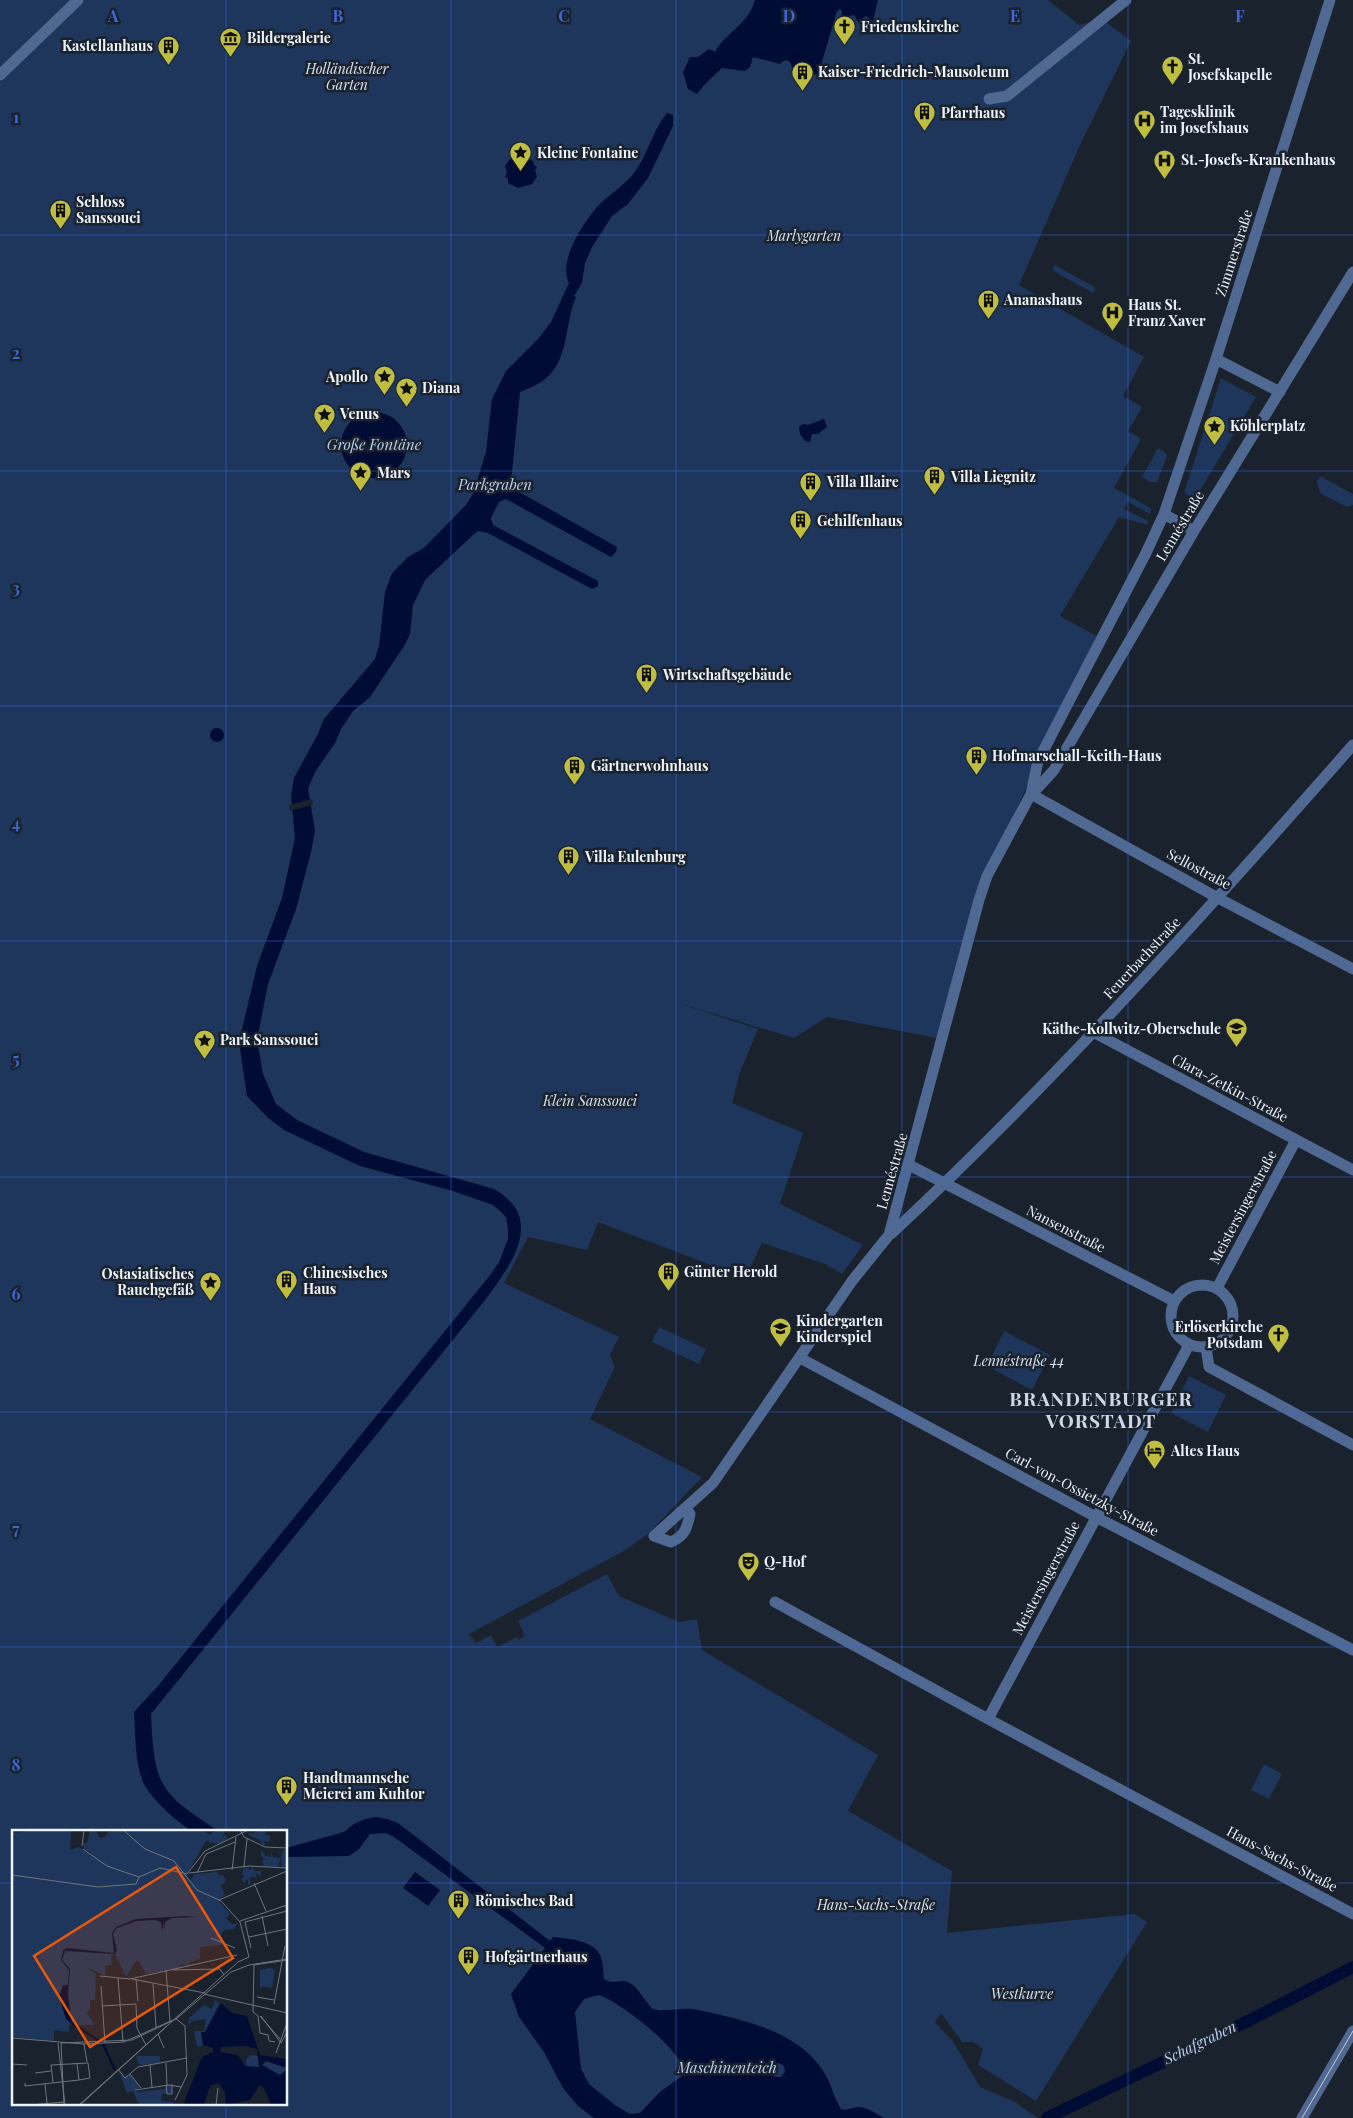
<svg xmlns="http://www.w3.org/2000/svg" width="1353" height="2118" font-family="'Playfair Display',serif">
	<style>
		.green { fill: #1e365b; fill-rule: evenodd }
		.water { fill: #000c33; fill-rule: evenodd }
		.pier { fill: #1a222d }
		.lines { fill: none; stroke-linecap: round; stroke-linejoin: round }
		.canal { stroke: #000c33; stroke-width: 12 }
		.minor { stroke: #4f6993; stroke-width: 11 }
		.tram { stroke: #c6ccd4; stroke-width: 1 }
		.grid { fill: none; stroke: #3c67dd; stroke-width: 1; stroke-opacity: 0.55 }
		.labels { text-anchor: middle; stroke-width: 5; stroke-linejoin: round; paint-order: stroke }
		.poi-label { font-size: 14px; font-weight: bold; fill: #edf3fb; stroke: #1a222d; text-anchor: start }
		.park-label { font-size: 14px; font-style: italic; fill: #d7e2f3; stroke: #1a222d }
		.street-label { font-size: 14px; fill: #edf3fb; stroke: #1a222d }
		.water-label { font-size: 15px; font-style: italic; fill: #b8cef0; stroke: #1a222d }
		.district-label { font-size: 19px; font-weight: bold; letter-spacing: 1px; fill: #cdd7e7; stroke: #1a222d }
		.inset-river { fill: none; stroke: #000c33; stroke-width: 2.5 }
		.inset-road { fill: none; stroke: #6e767f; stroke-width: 1 }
		.view { fill: #e8590c; fill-opacity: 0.15; stroke: #e8590c; stroke-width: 2.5 }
		.inset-edge { fill: none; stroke: #edf3fb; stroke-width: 2.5 }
		.grid-label { font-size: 16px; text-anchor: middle; font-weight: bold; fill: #3c67dd; stroke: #1a222d; stroke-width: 5; stroke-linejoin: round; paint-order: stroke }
	</style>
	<rect width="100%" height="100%" fill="#1a222d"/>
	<path class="green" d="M0,0H1048L1079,25L1102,19L1131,41L1080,145L1019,285L1144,357L1123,396L1142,407L1128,431L1141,439L1114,488L1151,508L1150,514L1128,502L1124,509L1148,521V525L1119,517L1060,616L1102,639L1038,761L987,876L942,1039L827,1017L794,1038L672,1001L758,1029L740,1072L732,1103L803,1133L780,1204L863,1245L842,1274L825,1264L762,1243L745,1278L598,1222L587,1250L528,1237L504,1283L619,1337L610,1355L615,1367L590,1419L702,1477L649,1533L624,1551L469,1634L476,1643L491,1635L497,1647L517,1637L519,1640L525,1636L518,1621L607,1574L619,1596L679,1622L697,1619L702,1650L878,1755L848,1811L952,1871L947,1933L1134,1914L1147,1922L1036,2101L978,2065L983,2049L973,2042H962L941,2013L935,2022L954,2043L980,2087L1015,2102L1038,2118H0ZM14,1832H286V2104H14Z
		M1055,265L1096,288L1093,293L1052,270Z
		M1221,378L1256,397L1195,499L1184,493Z
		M1158,448L1165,452L1167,456L1157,482H1150L1142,477Z
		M1320,476L1353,494V505L1347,507L1320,493L1317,482Z
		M659,1327L706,1349L699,1364L652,1342Z
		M1004,1331L1050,1355L1032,1390L987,1366Z
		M1189,1376L1226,1395L1208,1432L1171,1413Z
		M1264,1764L1282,1774L1269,1799L1251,1790Z"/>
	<path class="water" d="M755,0H878L873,21L866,16L863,18L861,26L854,15L849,16L845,21H841L842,11L840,9L837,11L818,75L792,68L791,63L787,60L783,61L780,64L753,57L750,67L745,71L722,68L705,84L697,94L688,89L683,72L690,57H698L709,49L715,52C727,31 748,25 755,0Z
		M667,113L673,115V126L648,178L628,204L612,216L592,247L585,263L582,283L574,296L576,297C564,324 570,360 544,380C537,385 528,389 520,392L511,482L512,488L617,547L616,552L611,557L506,499L499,502L491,518L493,525L598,581V586L592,589L488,533L478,531L474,534L425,580L413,605L410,634L404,646L370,697L353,711L341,729L335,743L315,772L308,789L315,831L311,852L296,909L268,984L257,1040L263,1074L276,1104L297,1120L364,1152L494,1189C547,1219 510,1266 485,1300L151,1714C154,1787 160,1793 220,1832C213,1832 205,1833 197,1832C182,1829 151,1798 144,1784C134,1763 136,1734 134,1712L158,1686L491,1274L499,1262L508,1239V1229L506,1217L500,1211L493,1205L453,1191L360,1166L284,1130L267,1117L247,1096L239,1042L257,966L282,898L295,838L291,796L294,778L318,734L324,719L375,659L379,646L385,592L392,573L408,557L424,548L466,505L473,494L486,452L492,399L506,371L539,338L551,322L569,283C558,260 583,224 597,207C608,195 624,186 634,173C648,155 652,131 667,113Z
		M524,155L533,161L534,165L537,167L535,170L537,177L532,184L518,188L508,183V178L505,177L507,173L505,166L510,159Z
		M341 445a33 33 0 1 1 66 0a33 33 0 1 1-66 0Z
		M824,419L827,427L818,434H812L810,442L805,441L800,434L799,427L803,424L808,425Z
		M210 735a7 7 0 1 1 14 0a7 7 0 1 1-14 0Z
		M376,1817L387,1819L398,1823L550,1941L553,1937C568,1939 593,1940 600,1955C603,1962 603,1971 604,1979C612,1984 616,1981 624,1981C637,1983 643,2000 653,2009C667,2013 683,2006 698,2010C744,2020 800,2031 825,2074C832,2086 834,2098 841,2109C847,2111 851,2108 857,2107C866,2106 877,2114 884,2118H594L578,2106L563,2088L544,2052L519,2017L511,1994L545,1948L394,1837L386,1833L370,1834L359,1849L349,1856L286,1857V1848L344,1832L354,1824L365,1819ZM598,1995C617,1999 693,2057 682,2076L660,2092L640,2113L630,2114L616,2106L589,2084L581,2069L575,2012L584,1999ZM779,2063L784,2066L785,2072L781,2077H776L771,2074L770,2068L774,2064Z
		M415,1872L440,1890L428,1906L403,1888Z"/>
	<path class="pier" d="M312,799L313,805L290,811L289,805Z"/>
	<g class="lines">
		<path class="canal" d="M1047,2118L1250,2020L1353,1967"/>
		<path class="minor" d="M0,75L78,0
			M989,99L1007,96L1126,0
			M1216,359L1280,392
			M1164,514L1194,531
			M1033,793L1054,770L1194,531L1353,272
			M1031,794L1218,898L1353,969
			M1093,1032L1353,1170
			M909,1165L1174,1301
			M891,1234C1055,1081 1205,913 1353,745
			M1171 1316a31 31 0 1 1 62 0a31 31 0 1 1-62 0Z
			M1217,1288L1296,1140
			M1206,1347L1209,1367L1353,1445
			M800,1358L1096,1517L1353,1650
			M654,1536L713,1483L852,1281L889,1235L979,900L987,876L1031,794L1038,761L1146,553L1164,514L1216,359L1330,0
			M654,1536L671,1542C685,1536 687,1528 690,1514
			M775,1602L988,1719L1353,1914
			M988,1719L1189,1345
			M1302,2118L1353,2031"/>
		<path class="tram" d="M1302,2118L1353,2031"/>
	</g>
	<path class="grid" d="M226,0V1832M451,0V2118M676,0V2118M902,0V2118M1128,0V2118M0,235H1353M0,471H1353M0,706H1353M0,941H1353M0,1177H1353M0,1412H1353M0,1647H1353M0,1883H14M286,1883H1353M226,2104V2118"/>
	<defs>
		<symbol id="church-pin" viewBox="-11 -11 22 30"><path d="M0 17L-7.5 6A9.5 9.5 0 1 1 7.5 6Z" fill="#bfbe41" stroke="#1a222d"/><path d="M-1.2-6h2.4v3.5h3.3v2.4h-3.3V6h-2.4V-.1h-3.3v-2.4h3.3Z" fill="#111"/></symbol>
		<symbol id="museum-pin" viewBox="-11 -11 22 30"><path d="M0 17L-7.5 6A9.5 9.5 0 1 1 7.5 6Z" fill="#bfbe41" stroke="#1a222d"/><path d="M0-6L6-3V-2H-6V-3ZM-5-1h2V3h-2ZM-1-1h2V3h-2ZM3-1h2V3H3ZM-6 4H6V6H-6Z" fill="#111"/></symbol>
		<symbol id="building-pin" viewBox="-11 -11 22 30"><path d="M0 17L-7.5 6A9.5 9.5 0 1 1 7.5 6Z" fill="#bfbe41" stroke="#1a222d"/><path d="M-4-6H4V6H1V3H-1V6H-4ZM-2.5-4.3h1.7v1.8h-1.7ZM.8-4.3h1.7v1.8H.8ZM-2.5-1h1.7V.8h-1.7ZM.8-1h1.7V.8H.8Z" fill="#111"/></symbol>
		<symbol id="hospital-pin" viewBox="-11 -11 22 30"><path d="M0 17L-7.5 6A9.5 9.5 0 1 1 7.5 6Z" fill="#bfbe41" stroke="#1a222d"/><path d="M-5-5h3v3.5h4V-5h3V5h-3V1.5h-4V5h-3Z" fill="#111"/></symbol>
		<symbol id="sight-pin" viewBox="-11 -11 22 30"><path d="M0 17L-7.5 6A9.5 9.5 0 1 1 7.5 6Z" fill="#bfbe41" stroke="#1a222d"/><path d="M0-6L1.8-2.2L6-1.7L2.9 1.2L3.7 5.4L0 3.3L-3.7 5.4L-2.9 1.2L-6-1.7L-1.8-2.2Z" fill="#111"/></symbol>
		<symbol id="school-pin" viewBox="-11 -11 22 30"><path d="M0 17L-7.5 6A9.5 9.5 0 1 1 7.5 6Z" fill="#bfbe41" stroke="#1a222d"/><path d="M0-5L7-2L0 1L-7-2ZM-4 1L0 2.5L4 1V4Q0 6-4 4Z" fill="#111"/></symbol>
		<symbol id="hotel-pin" viewBox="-11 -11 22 30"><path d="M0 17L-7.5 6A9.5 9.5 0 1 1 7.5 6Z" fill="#bfbe41" stroke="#1a222d"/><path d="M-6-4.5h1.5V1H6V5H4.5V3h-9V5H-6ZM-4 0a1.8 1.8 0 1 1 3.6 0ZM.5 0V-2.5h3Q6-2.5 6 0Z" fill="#111"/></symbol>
		<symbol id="theatre-pin" viewBox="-11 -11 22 30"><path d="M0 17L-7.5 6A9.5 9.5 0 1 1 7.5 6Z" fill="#bfbe41" stroke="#1a222d"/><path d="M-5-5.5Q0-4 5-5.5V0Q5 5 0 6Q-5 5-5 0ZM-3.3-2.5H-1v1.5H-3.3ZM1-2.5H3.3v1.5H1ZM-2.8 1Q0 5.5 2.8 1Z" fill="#111"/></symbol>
	</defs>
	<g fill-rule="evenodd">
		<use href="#church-pin" x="832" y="14" width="25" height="34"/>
		<use href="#museum-pin" x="218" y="26" width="25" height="34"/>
		<use href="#building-pin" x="156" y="34" width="25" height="34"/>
		<use href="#church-pin" x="1160" y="54" width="25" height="34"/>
		<use href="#building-pin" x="790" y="60" width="25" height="34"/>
		<use href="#building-pin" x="912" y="100" width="25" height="34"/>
		<use href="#hospital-pin" x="1132" y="108" width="25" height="34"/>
		<use href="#sight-pin" x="508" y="140" width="25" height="34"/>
		<use href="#hospital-pin" x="1152" y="148" width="25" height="34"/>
		<use href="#building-pin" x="48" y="198" width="25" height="34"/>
		<use href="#building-pin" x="976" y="288" width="25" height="34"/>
		<use href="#hospital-pin" x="1100" y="300" width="25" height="34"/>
		<use href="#sight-pin" x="372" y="364" width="25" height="34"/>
		<use href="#sight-pin" x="394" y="376" width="25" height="34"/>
		<use href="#sight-pin" x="312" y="402" width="25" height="34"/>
		<use href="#sight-pin" x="1202" y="414" width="25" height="34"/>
		<use href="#sight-pin" x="348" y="460" width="25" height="34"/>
		<use href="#building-pin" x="922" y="464" width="25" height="34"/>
		<use href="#building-pin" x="798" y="470" width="25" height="34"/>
		<use href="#building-pin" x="788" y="508" width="25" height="34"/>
		<use href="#building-pin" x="634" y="662" width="25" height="34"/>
		<use href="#building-pin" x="964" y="744" width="25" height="34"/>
		<use href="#building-pin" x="562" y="754" width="25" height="34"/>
		<use href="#building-pin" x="556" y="844" width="25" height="34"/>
		<use href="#school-pin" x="1224" y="1016" width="25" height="34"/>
		<use href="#sight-pin" x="192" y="1028" width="25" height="34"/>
		<use href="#building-pin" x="656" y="1260" width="25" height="34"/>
		<use href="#building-pin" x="274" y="1268" width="25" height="34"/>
		<use href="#sight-pin" x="198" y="1270" width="25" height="34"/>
		<use href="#school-pin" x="768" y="1316" width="25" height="34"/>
		<use href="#church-pin" x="1266" y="1322" width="25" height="34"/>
		<use href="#hotel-pin" x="1142" y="1438" width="25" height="34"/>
		<use href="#theatre-pin" x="736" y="1550" width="25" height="34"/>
		<use href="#building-pin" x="274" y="1774" width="25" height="34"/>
		<use href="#building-pin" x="446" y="1888" width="25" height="34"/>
		<use href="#building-pin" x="456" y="1944" width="25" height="34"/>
	</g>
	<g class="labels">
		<g class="poi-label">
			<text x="861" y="32">Friedenskirche</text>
			<text x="247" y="43">Bildergalerie</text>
			<text x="153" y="51" text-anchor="end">Kastellanhaus</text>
			<text x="1188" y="64">St.<tspan x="1188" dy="16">Josefskapelle</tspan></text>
			<text x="818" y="77">Kaiser-Friedrich-Mausoleum</text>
			<text x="1160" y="117">Tagesklinik<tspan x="1160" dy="16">im Josefshaus</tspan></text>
			<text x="941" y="118">Pfarrhaus</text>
			<text x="537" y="158">Kleine Fontaine</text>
			<text x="1181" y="165">St.-Josefs-Krankenhaus</text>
			<text x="76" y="207">Schloss<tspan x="76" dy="16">Sanssouci</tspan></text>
			<text x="1004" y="305">Ananashaus</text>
			<text x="1128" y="310">Haus St.<tspan x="1128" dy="16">Franz Xaver</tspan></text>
			<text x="368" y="382" text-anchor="end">Apollo</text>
			<text x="422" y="393">Diana</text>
			<text x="340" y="419">Venus</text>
			<text x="1230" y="431">Köhlerplatz</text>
			<text x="377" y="478">Mars</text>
			<text x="951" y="482">Villa Liegnitz</text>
			<text x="827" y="487">Villa Illaire</text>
			<text x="817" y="526">Gehilfenhaus</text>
			<text x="663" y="680">Wirtschaftsgebäude</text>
			<text x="992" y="761">Hofmarschall-Keith-Haus</text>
			<text x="591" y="771">Gärtnerwohnhaus</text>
			<text x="585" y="862">Villa Eulenburg</text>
			<text x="1221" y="1034" text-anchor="end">Käthe-Kollwitz-Oberschule</text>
			<text x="220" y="1045">Park Sanssouci</text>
			<text x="684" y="1277">Günter Herold</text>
			<text x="303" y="1278">Chinesisches<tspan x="303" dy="16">Haus</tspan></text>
			<text x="194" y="1279" text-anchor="end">Ostasiatisches<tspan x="194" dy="16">Rauchgefäß</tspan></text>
			<text x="796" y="1326">Kindergarten<tspan x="796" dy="16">Kinderspiel</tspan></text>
			<text x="1263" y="1332" text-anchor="end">Erlöserkirche<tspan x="1263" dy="16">Potsdam</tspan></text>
			<text x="1171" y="1456">Altes Haus</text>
			<text x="764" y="1567">Q-Hof</text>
			<text x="303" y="1783">Handtmannsche<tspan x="303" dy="16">Meierei am Kuhtor</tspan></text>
			<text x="475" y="1906">Römisches Bad</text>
			<text x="485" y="1962">Hofgärtnerhaus</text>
		</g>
		<g class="park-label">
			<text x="347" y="74">Holländischer<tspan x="347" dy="16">Garten</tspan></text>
			<text x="804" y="241">Marlygarten</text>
			<text x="590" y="1106">Klein Sanssouci</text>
			<text x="1019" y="1366">Lennéstraße 44</text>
			<text x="876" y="1910">Hans-Sachs-Straße</text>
			<text x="1022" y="1999">Westkurve</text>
		</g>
		<g class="street-label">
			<text transform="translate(1234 253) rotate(-72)" y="5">Zimmerstraße</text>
			<text transform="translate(1180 526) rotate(-59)" y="5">Lennéstraße</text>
			<text transform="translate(1199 869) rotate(28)" y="5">Sellostraße</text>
			<text transform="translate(1142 958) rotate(-47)" y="5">Feuerbachstraße</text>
			<text transform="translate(1230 1088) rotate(28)" y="5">Clara-Zetkin-Straße</text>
			<text transform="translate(892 1171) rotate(-74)" y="5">Lennéstraße</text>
			<text transform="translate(1243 1207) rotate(-62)" y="5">Meistersingerstraße</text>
			<text transform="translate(1066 1229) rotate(27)" y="5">Nansenstraße</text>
			<text transform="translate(1082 1492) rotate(28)" y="5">Carl-von-Ossietzky-Straße</text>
			<text transform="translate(1046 1578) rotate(-62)" y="5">Meistersingerstraße</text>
			<text transform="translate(1282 1859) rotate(28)" y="5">Hans-Sachs-Straße</text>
		</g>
		<g class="water-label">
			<text x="374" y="450">Große Fontäne</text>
			<text x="495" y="490">Parkgraben</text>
			<text transform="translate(1200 2043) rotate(-26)" y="5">Schafgraben</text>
			<text x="727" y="2073">Maschinenteich</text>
		</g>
		<g class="district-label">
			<text x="1101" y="1406">BRANDENBURGER<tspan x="1101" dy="22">VORSTADT</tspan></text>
		</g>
	</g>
	<g transform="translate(12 1830)">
		<rect width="275" height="275" fill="#1a222d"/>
		<path d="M25,0H59L58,20L67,17L77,23L80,22L73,20L70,13H75L78,0L84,1L87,8L93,7L97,0H110L115,6L112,0H189L198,5L203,0H213L210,10L213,4L216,9L191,22L206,14L194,11L175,44L178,50L183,44L206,42V45H211L214,52L209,55L213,65L206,70L218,84L214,88L220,94L226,93L222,99L213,100L209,104V115L188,117V129L178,132L177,136L168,134V138L134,144L127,131L123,132L114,147L103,124L99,125L100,135L93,136L94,146L74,137L84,144L83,170H78V180L74,182L83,195H66L67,187L65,197L58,194L56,202L42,200V211L0,207V3ZM254,0L253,5L258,6L257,12L252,11L253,16H252L235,9L250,15L249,11L235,4ZM249,19L253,26L259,27V22L261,27L268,28L271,20H275V38L270,37L269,26L266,37L248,36L252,35L250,30H254L249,26ZM240,36L243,41H250L248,46L244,43V47H237L239,54L236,55V49L231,53L230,48L233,47L230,44L232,37L239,40ZM258,138L263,140L260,158L251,156L248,159V140ZM200,167L207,174L193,202H189L191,215L185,217L182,201H192L194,189L181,191L176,195L177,188L192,175L200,179L203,170ZM234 232a7 7 0 1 1 14 0a7 7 0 1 1-14 0ZM124,226H148V233L127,235ZM254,231L275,238L274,248L253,239L250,235ZM107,241L112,248L118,244L128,258L122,260L125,262L154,259V256L159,255L160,263L150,264L149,271L162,272L161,275H127L121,261L115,263Z" fill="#1e365b"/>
		<path d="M173,86L185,87L160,88L153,92V102L152,92L150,102L149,92L143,90L124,91L105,98L101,104L105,120L103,124L53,121L50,130L58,139L56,165L60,194L54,189L47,166L51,155H56L57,140L49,130L51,120L55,118L102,123L100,103L104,97L124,89ZM209,173L220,183L235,186L248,225L275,229V238L254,231L250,235L268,245L275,239V275H259L253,260L248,255L238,270L214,275L213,263L207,253L198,256L192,275H171L190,227L201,222V218L191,215L189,202H193ZM234,216L245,219L247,237L233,236L226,225L208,222L209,217Z" fill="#000c33" fill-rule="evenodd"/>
		<path class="inset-river" d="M60,193L90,213M91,214L103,240"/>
		<path class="inset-road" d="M228,0L232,7L253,17L275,18M70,16L72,0M71,19L95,36L127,47M232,37L235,9M220,40L224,7M177,43L237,36L275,38M185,43L194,24L223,12M0,45L86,57L124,54L127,47M127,47L148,38L175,44L193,21L236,0M242,53L254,81M207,70L275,41M250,86L256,116M228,91L275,75M237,107L275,99M199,108L223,118M239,118L233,92L275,81M154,140L158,191M161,140L208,139L212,145M88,146L118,149L225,125M106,148L111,212M120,149L193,163M124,149L126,171M141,154L144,197M89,156L93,213M192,164L275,183M245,167L262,170M262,174L273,116M124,175L125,198L134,215M90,176L124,174M241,182L242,135L275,130M241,182L246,186L248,203L256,205L257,211L263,212M248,186L268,209M249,186L269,213L275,202M146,204L152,218M0,208L72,214L112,212L161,190M46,213L53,275M72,214L75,232M264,223L275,193M65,233L67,250M154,233L155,255M0,234L15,235M138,235L140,257M106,239L113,248L126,237L175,228M23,243L39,241M118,244L129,258M13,253V256L67,250L78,248L76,233L39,235L41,252M33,254L35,273M154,255L155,264H160V254M123,260L157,255L169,257M163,270L175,245L173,196L163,188M17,275L52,272M52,275L49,213L120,210L164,189L219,142L237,135L275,129M67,275L226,132L237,127L228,92L209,71L185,60L162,31L133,19L111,0M68,275L155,196M204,275L206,258"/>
		<path class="view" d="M164,37L221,128L78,217L22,126Z"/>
		<rect width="275" height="275" class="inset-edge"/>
	</g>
	<g class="grid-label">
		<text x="113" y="22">A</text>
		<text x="338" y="22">B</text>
		<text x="564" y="22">C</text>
		<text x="789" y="22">D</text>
		<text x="1015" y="22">E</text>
		<text x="1240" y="22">F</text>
		<text x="16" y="123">1</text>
		<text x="16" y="359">2</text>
		<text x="16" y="594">3</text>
		<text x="16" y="829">4</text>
		<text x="16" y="1065">5</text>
		<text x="16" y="1300">6</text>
		<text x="16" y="1535">7</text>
		<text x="16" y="1771">8</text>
	</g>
</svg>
